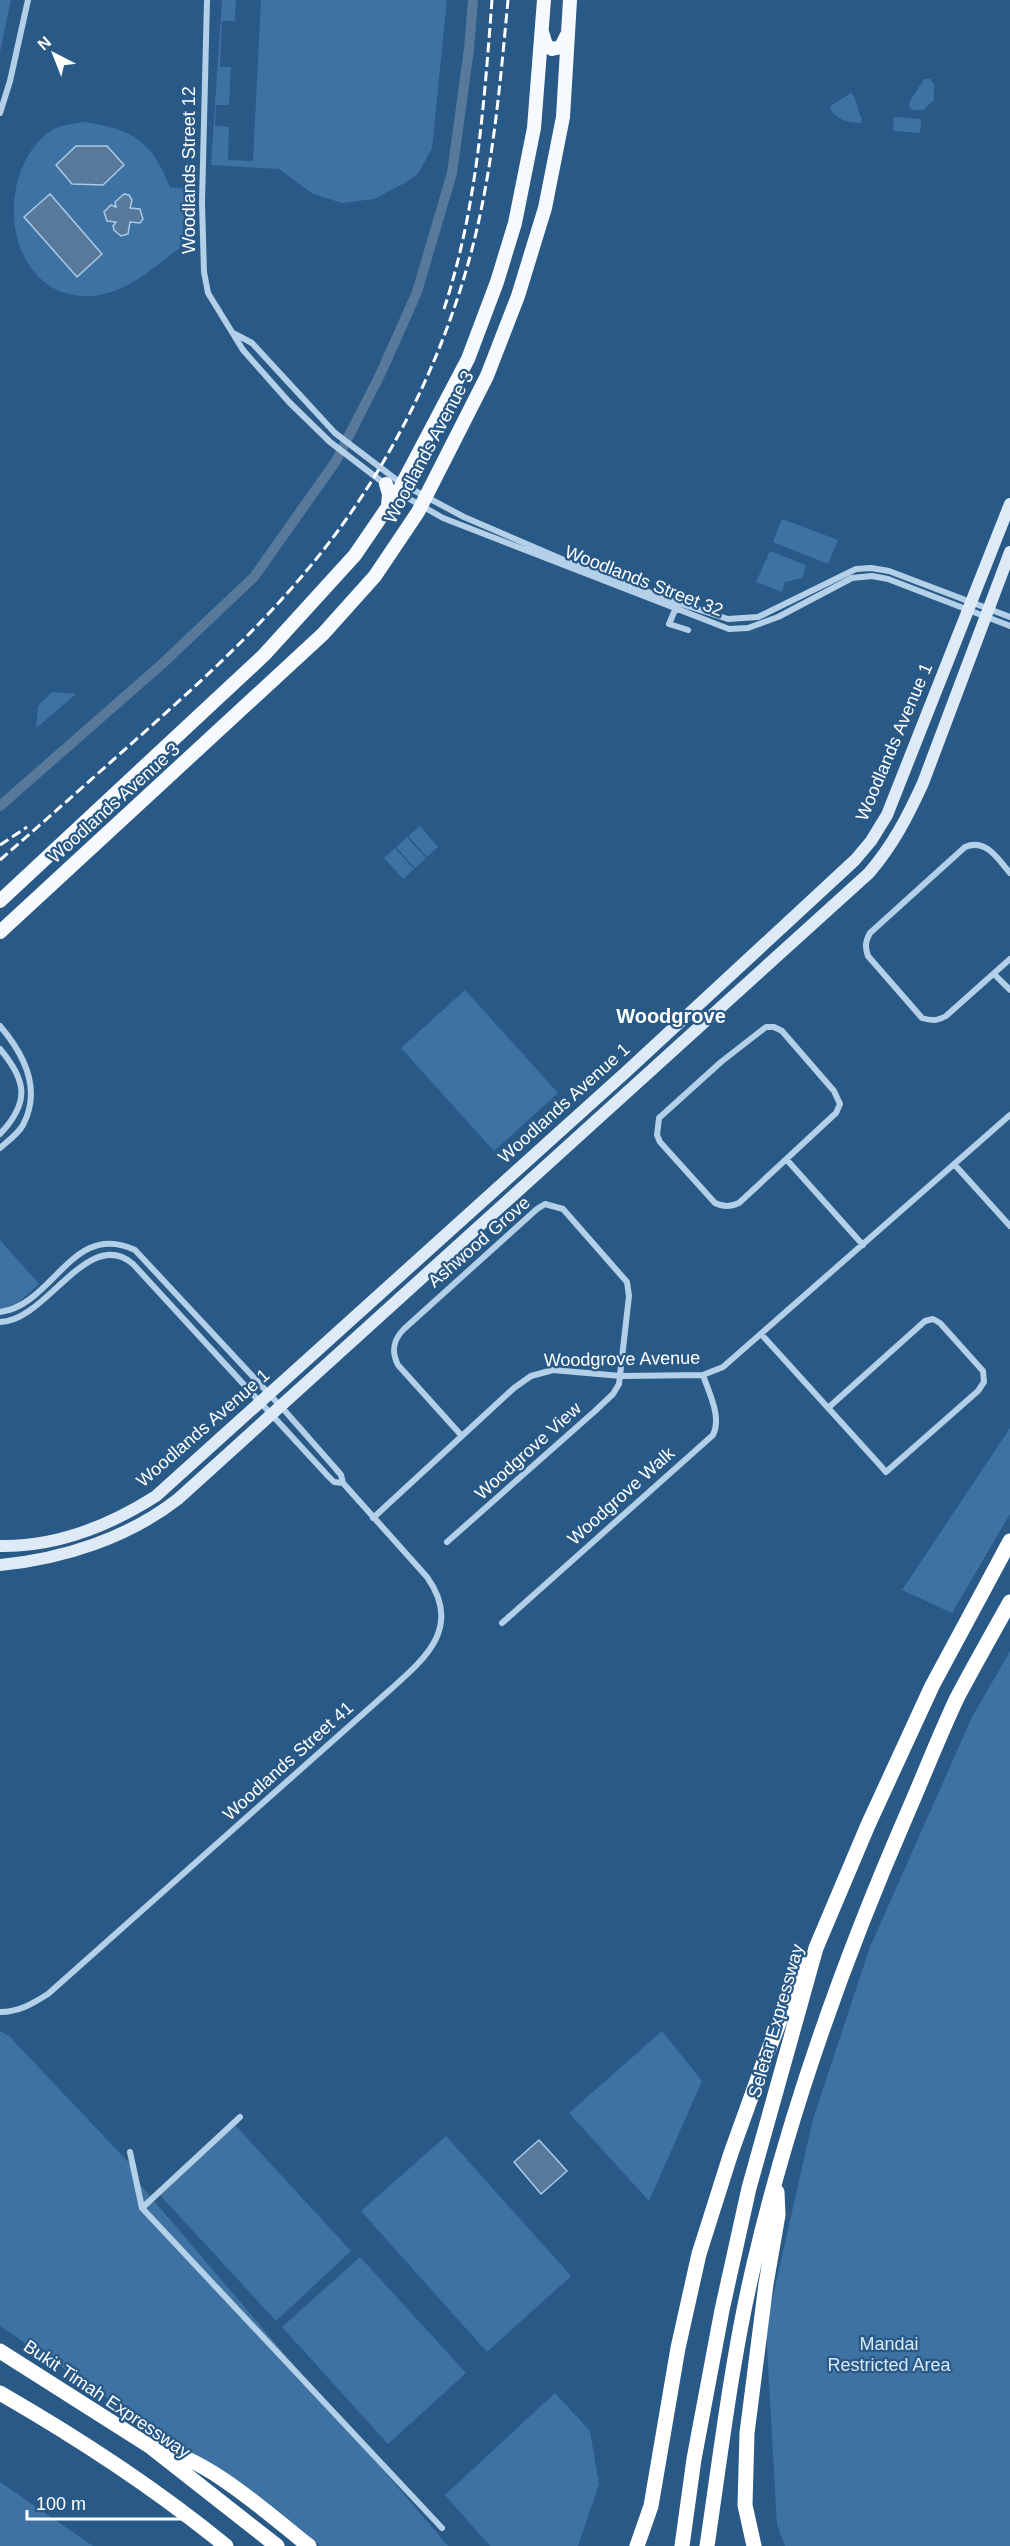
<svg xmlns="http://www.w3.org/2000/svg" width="1010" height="2546" font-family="Helvetica,sans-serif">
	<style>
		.green { fill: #3d72a3 }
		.water { fill: #587999; stroke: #a9cbe8; stroke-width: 1.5 }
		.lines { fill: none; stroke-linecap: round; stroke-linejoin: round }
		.canal { stroke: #587999; stroke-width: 10 }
		.street { stroke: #b4d0e8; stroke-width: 6 }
		.secondary { stroke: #deebf7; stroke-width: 12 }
		.primary { stroke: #f6fafe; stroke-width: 14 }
		.highway { stroke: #fff; stroke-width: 15 }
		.rail { stroke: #fff; stroke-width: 3; stroke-dasharray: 10 4.5; stroke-linecap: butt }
		.labels { text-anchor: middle; stroke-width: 4.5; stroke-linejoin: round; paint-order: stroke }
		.street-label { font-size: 18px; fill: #fff; stroke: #295986 }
		.park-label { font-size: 18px; fill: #d8e8f6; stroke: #295986 }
		.neighbourhood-label { font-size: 20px; font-weight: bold; fill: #fff; stroke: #295986 }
	</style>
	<rect width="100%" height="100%" fill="#295986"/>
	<path class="green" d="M0,0H11L0,52Z
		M222,0H236L235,21H222L220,67H231L229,105H216L215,126L229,127L228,160L253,161L261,0H447L432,148L418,174L403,184L374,199L342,203L313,194L279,169L211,165Z
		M924,79H930L934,84V100L923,110H912L909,106L910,101Z
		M851,93C856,96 857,111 862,119L861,123C849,123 837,120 830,109L832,105Z
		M894,117L921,119L920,133L893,131Z
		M83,122C133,129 151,140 170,187L187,189L181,247C156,265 131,290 99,295C86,298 71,295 59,291C0,264 0,165 52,130C61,125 73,124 83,122Z
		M782,519L838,540L828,564L773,542Z
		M770,551L806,565L802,578L785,582L782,592L756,582Z
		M52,692L76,694L36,728L38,706Z
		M420,826L438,847L427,857L408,836Z
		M407,837L426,858L415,868L396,847Z
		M395,848L414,869L403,879L384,858Z
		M465,990L558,1093L494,1151L401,1048Z
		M0,1240L39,1284L19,1302L0,1310Z
		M1010,1428V1514L952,1613L902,1590Z
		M1010,1651V2546H785L777,2525L766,2327L813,2119L870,1947L972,1717Z
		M0,2031L9,2036L133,2167L138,2182L448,2546H320L267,2506L0,2326Z
		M662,2031L702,2081L649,2201L569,2113Z
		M235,2125L351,2251L276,2321L160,2195Z
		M446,2136L571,2276L487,2352L361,2211Z
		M360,2257L466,2373L388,2444L282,2327Z
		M555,2393L590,2431L599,2484L578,2546H490L445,2495Z
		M0,2482L93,2546H0Z"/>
	<path class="water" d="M76,146H107L124,165L103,185L72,184L56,165Z
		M50,194L102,254L77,277L24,217Z
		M124,194L129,195L132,200L130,208L140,209L143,219L140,223L130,222L128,234L121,236L114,230L113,226L116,222L107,221L104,212L111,205L116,207L115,202Z
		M539,2140L567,2171L541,2194L514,2162Z"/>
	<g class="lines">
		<path class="canal" d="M0,806L162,664L254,577L336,461L380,375L417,292L452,173L469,49L473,0"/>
		<path class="street" d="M207,0L202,203L204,272L208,293L243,350L289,402L330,442L385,484
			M0,113L10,81L28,0
			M235,334L252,343L335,433L402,484L464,517L571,563L675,602L728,619L758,617L856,569L871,568L889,571L1010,617
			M399,493L443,518L729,629L748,628L778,617L852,578L872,576L888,579L1010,626
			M675,610L669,624L688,630
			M1010,873C998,859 986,838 965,847L870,933C865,942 865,947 868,956L922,1018C932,1021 937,1021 946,1016L1010,959
			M994,974L1010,990
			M0,1026C24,1054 42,1089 23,1125C18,1134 8,1141 0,1148
			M766,1027H774L782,1031L834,1091L840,1104L836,1113L739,1203C730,1207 724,1207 715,1203L660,1142L657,1135L659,1118L721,1062Z
			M0,1049C27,1081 30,1102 0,1134
			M787,1160L863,1245
			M954,1164L1010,1226
			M0,1312C54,1305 72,1220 135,1250L285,1411L336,1469L341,1475L343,1483L427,1577C462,1626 427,1657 391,1689L48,1994C32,2004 19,2012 0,2012
			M0,1322C46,1322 88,1225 133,1264L328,1476L334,1482L343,1483
			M762,1335L879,1464L886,1472L978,1391L984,1382L983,1371L940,1323L933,1319L925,1321L828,1408
			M373,1518L514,1388L531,1376L553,1370L621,1376L703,1375L723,1367L1010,1115
			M447,1542L595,1411L613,1394L619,1384L629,1296L627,1282L563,1209L545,1204L537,1209L404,1329C393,1340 391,1351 398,1365L461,1435
			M502,1623L713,1435C722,1417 709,1393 703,1375
			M130,2152L142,2208L442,2528
			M142,2208L240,2117"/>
		<path class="secondary" d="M0,1546C56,1547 109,1526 156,1496L626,1072L855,860L871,841L887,815L1010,504
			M0,1565C63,1559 128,1538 178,1499L869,873C893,845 908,816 923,783L1010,552"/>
		<path class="primary" d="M542,32L546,45L552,49L561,47L567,35
			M386,484L389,494L388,506
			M0,901L264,655L355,555L398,492L468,359L497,282L515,223L534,128L544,0
			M0,932L323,634L375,576L418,512L487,376L518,296L545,208L563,117L570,0"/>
		<path class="highway" d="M0,2351L151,2447L277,2546
			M0,2393C80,2439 155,2488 226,2546
			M156,2448C209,2459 267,2513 309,2546
			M637,2546L651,2506L678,2348L699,2254L731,2153L762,2067L794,1984L806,1964
			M682,2546L694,2459L722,2310L749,2188L816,1948L868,1825L932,1686L1010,1541
			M707,2546C721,2452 732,2357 754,2264C790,2109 844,1959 907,1814C924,1775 939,1736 957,1698C974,1666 992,1634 1010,1602
			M754,2546L745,2505L747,2433L766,2284L778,2215L777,2192"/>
		<path class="rail" d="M444,309C477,208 484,105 492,0
			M0,845L27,827
			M0,860C47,819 94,777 140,736C203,680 264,624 317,558C388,470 442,362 471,253C493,170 500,85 508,0"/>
	</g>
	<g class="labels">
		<g class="street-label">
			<text transform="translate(189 170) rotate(-90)" y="6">Woodlands Street 12</text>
			<text transform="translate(429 447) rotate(-62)" y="6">Woodlands Avenue 3</text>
			<text transform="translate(644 581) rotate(21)" y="6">Woodlands Street 32</text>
			<text transform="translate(894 742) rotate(-67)" y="6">Woodlands Avenue 1</text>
			<text transform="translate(114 803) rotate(-42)" y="6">Woodlands Avenue 3</text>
			<text transform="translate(564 1103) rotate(-42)" y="6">Woodlands Avenue 1</text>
			<text transform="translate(479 1242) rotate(-41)" y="6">Ashwood Grove</text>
			<text transform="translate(622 1359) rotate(-1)" y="6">Woodgrove Avenue</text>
			<text transform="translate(203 1428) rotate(-41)" y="6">Woodlands Avenue 1</text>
			<text transform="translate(528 1451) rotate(-42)" y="6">Woodgrove View</text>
			<text transform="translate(621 1496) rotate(-42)" y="6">Woodgrove Walk</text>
			<text transform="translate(288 1761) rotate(-42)" y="6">Woodlands Street 41</text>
			<text transform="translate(776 2021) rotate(-74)" y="6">Seletar Expressway</text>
			<text transform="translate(107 2399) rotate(34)" y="6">Bukit Timah Expressway</text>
		</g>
		<g class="park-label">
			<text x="889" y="2350">Mandai<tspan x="889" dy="21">Restricted Area</tspan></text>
		</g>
		<g class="neighbourhood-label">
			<text x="671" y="1023">Woodgrove</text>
		</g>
	</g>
	<g transform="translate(54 54) rotate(318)" stroke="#295986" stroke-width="4.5" paint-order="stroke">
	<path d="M0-4.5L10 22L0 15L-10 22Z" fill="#ffffff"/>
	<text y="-9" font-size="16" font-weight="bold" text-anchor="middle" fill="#ffffff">N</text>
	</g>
	<path d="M27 2510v9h160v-9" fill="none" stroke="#ffffff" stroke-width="3"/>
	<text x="36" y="2510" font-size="18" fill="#ffffff" stroke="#295986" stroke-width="4.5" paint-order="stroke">100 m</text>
</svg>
